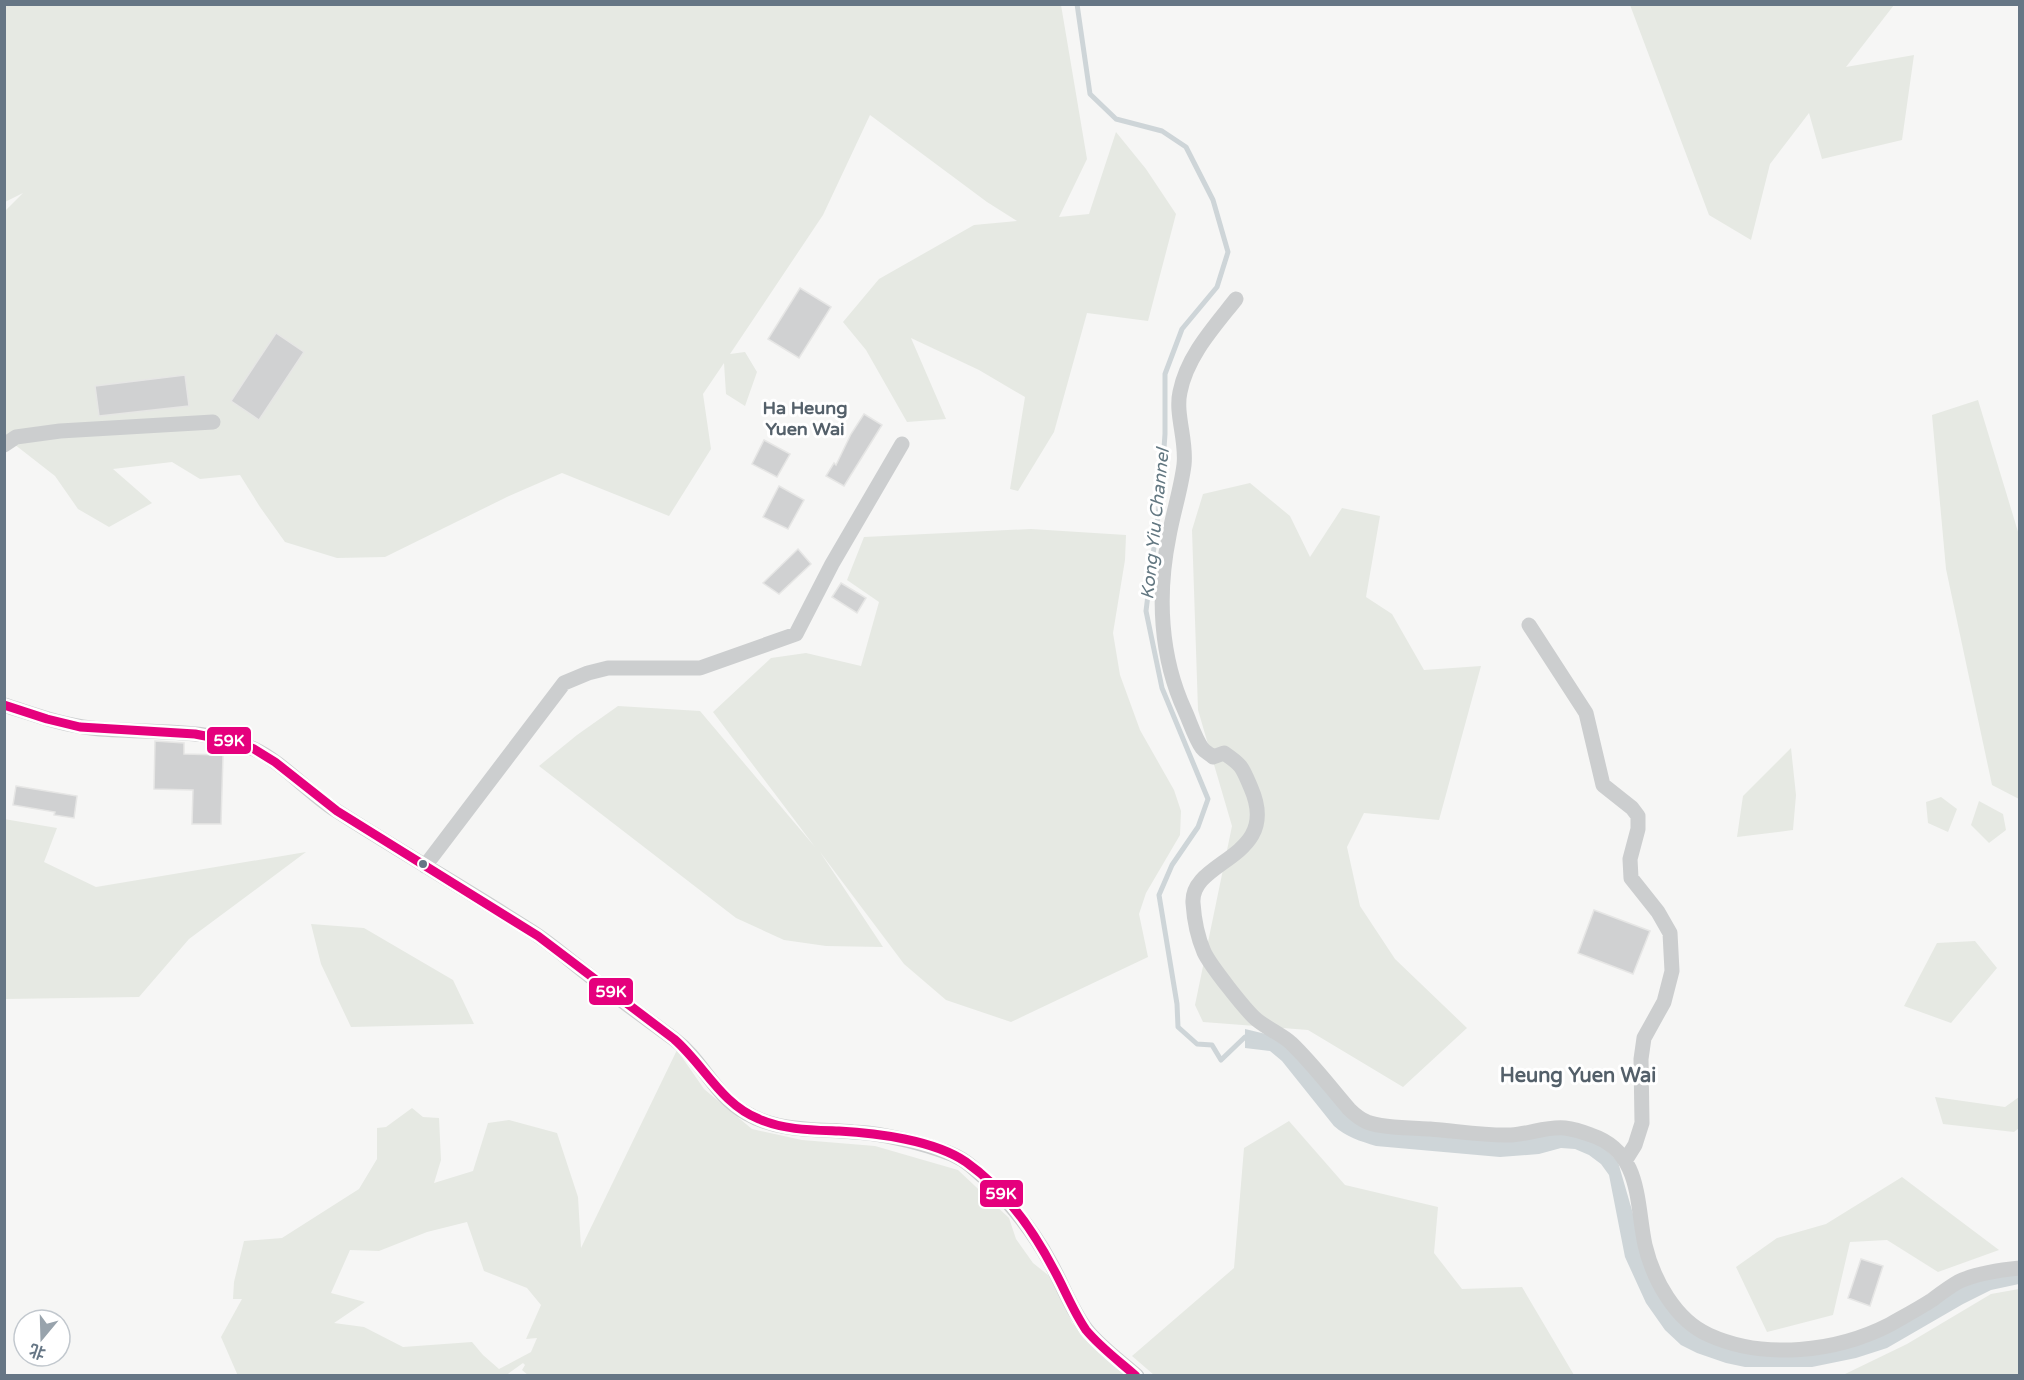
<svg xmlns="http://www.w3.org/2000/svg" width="2024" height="1380" font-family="'Varela Round','Noto Sans SC',sans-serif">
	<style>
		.green { fill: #e6e9e3; fill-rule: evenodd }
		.water { fill: #ced5d8 }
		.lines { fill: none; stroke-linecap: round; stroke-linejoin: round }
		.stream { stroke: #ced5d8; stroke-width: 5 }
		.building { fill: #d0d1d2; stroke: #e6e6e5; stroke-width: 1.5 }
		.minor { stroke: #cccecf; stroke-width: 15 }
		.bus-1-casing { stroke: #fff; stroke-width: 14 }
		.bus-1 { stroke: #e5007d; stroke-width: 9 }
		.bus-dot { fill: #667685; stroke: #fff; stroke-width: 2 }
		.labels { text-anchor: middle; stroke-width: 6; stroke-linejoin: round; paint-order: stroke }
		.neighbourhood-label { font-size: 18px; font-weight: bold; fill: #54606a; stroke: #fff }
		.water-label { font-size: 18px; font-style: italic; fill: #627781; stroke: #fff }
		.quarter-label { font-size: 20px; font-weight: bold; fill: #54606a; stroke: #fff }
		.line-badge { stroke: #fff; stroke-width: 2 }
		.badge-label { font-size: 16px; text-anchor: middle; font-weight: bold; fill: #fff }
	</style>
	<rect width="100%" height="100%" fill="#f6f6f5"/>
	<path class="green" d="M4,5H1061L1087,159L1059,217L1089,214L1116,132L1146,169L1176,214L1148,321L1087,313L1054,432L1018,491L1010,489L1025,397L979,370L911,338L946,419L907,422L866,350L843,322L879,279L974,225L1017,221L987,202L870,115L823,215L730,354L745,352L757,372L745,406L726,394L724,363L703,394L711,449L669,516L562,473L509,496L385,557L337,558L285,542L260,507L240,475L200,479L172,462L113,469L152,503L109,527L78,509L55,476L5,437V211L23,193L5,202Z
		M1630,5H1894L1846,67L1914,55L1902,140L1822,159L1809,113L1770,164L1751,240L1709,215Z
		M1978,400L2019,535V799L1992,785L1946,569L1932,415Z
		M1250,483L1290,516L1310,557L1342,508L1380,516L1366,597L1392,614L1424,670L1481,666L1439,820L1364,813L1347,847L1360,906L1395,959L1467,1028L1403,1087L1308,1030L1203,1022L1195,1005L1232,826L1198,710L1192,530L1203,494Z
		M1031,529L1126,535L1125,560L1113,633L1120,675L1140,730L1174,790L1181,811L1180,835L1146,893L1139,914L1148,957L1011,1022L946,1000L904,964L820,852L883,947L826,946L784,940L736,918L539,766L577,735L618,706L700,711L815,847L713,712L771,658L806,653L861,666L879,602L847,580L864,537Z
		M1791,748L1796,795L1793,830L1737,837L1743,796Z
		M1941,797L1957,809L1948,832L1928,823L1926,802Z
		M1979,801L2003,814L2006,830L1989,843L1971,825Z
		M4,819L57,828L44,862L96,887L306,852L189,939L139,997L5,999Z
		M311,924L364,928L453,980L474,1024L351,1027L321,964Z
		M1975,941L1997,968L1951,1023L1904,1006L1937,943Z
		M677,1050L704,1089L752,1129L802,1140L875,1146L958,1170L1009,1218L1016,1239L1033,1263L1053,1279L1072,1323L1127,1375L529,1376L522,1370L525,1365L523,1363L505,1376H238L221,1337L242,1299H233L234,1282L244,1241L282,1238L359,1189L377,1159V1128L386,1127L412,1108L423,1117L439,1118L441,1160L434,1183L473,1171L488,1123L509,1120L557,1133L578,1197L581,1248ZM467,1222L484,1271L527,1288L541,1305L526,1339L537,1338L531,1352L499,1369L483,1355L472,1342L403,1347L364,1327L334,1323L365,1302L331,1293L350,1250L379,1251L427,1232Z
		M1935,1097L2005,1107L2019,1097V1128L2014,1132L1943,1124Z
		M1289,1121L1345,1185L1438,1207L1434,1253L1462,1289L1522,1287L1574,1375H1154L1132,1356L1234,1268L1244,1148Z
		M1902,1177L1999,1250L1938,1272L1887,1240L1850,1242L1833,1315L1767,1332L1736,1267L1777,1238L1826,1224Z
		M2019,1289V1375H1843L1907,1344L1991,1294Z"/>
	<path class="water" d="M1245,1029L1270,1035L1287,1046L1360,1125L1557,1133L1598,1142L1618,1162L1651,1276L1701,1337L1817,1352L1968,1283L2019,1273V1284L1991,1290L1963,1304L1887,1348L1856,1358L1812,1367H1745L1726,1363L1697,1353L1681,1345L1665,1330L1646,1303L1625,1257L1609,1175L1601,1164L1589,1155L1575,1149L1561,1148L1539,1154L1500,1157L1376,1146C1360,1141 1346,1137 1334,1126L1282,1061L1270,1051L1245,1048Z"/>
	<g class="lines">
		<path class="stream" d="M1077,4L1090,94L1116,119L1162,131L1186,147L1213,200L1228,252L1217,287L1182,329L1165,374V434L1161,491L1146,611L1162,688L1208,799L1198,827L1172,865L1159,895L1177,1004L1178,1027L1197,1044L1212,1045L1221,1060L1245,1037L1252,1039"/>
	</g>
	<path class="building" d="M800,288L831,307L799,358L768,339Z
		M276,333L304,352L259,420L231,401Z
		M185,375L189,406L99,416L95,386Z
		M864,414L882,425L844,486L826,476L834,463L836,465L851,434Z
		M764,440L790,454L777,477L752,464Z
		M779,486L804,500L788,529L763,517Z
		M798,549L811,564L779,594L763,583Z
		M841,583L866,598L857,613L832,597Z
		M155,741L184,743V754L223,755L221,824H192L193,790L154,789Z
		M16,786L77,796L74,818L54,815L55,812L13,805Z
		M1594,910L1650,931L1633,974L1578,953Z
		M1861,1259L1883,1266L1870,1306L1848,1298Z"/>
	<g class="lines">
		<path class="minor" d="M1236,299C1214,327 1187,356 1180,392C1175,414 1187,441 1184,465C1181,489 1173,513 1169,536C1157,595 1160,657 1185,711C1190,722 1195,738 1202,748C1205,752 1210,754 1213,757L1224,753C1243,766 1242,767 1251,788C1282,859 1190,859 1193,903C1194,918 1198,938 1204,952C1210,965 1246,1011 1257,1020C1268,1029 1281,1034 1291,1043C1312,1063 1330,1087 1349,1109C1354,1114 1360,1119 1367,1122C1382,1128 1412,1128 1430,1129C1457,1131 1484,1136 1511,1135C1529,1134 1548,1126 1565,1128C1573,1129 1583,1132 1591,1135C1642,1152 1636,1203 1645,1245C1653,1279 1675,1320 1709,1335C1764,1360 1836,1352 1889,1325C1903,1317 1918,1309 1932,1300C1940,1294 1949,1287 1958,1282C1976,1273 2000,1270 2020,1268
			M4,445L16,437L60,431L213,422
			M1529,625L1586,713L1603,785L1632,808L1638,816V829L1630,859L1631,878L1658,912L1670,933L1672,971L1664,1002L1644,1038L1641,1059L1642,1123L1635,1145L1625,1161
			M4,705C33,714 61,725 91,728C142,734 207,726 254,749C282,762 310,794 337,811C401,852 467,890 531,931C550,943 568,959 586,973C615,996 644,1017 674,1039C702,1060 715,1096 746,1113C778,1132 817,1129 853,1132C879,1133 904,1139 928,1146C944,1151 958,1155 971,1166C1002,1192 1031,1227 1050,1262C1062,1283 1071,1309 1086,1329C1099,1346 1120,1361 1137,1376
			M425,866L564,683L588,673L608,668H700L796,634L832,564L902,444"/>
		<defs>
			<path id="bus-1" d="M4,705L47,719L80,727L195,734L236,742L254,749L275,762L337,811L538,936L674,1039C704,1065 721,1104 759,1119C784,1130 812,1130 839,1131C876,1133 934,1140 966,1162C1003,1188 1033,1230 1054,1270C1065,1290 1073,1311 1086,1330C1100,1347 1119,1361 1136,1376"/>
		</defs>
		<use href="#bus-1" class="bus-1-casing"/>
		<use href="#bus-1" class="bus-1"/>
	</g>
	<circle class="bus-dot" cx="423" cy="864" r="5"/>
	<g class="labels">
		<g class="neighbourhood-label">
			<text x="805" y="414">Ha Heung<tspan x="805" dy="21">Yuen Wai</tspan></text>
		</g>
		<g class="water-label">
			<text transform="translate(1155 524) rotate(-84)" y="6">Kong Yiu Channel</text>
		</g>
		<g class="quarter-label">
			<text x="1578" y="1082">Heung Yuen Wai</text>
		</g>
	</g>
	<g class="line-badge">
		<rect x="206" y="726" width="46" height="29" rx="6" fill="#e5007d"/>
		<rect x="588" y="977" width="46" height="29" rx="6" fill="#e5007d"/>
		<rect x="979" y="1179" width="45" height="29" rx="6" fill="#e5007d"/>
	</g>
	<g class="badge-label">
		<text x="229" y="746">59K</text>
		<text x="611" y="997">59K</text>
		<text x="1001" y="1199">59K</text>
	</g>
	<rect width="2024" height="1380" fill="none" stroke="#667685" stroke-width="12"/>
	<g transform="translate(42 1338) rotate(199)"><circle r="28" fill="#ffffff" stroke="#c2c8ce" stroke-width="1.5"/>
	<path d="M0-4.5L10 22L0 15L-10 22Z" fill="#98a3ac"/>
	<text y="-9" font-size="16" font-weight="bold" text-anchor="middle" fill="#667685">北</text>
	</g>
</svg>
